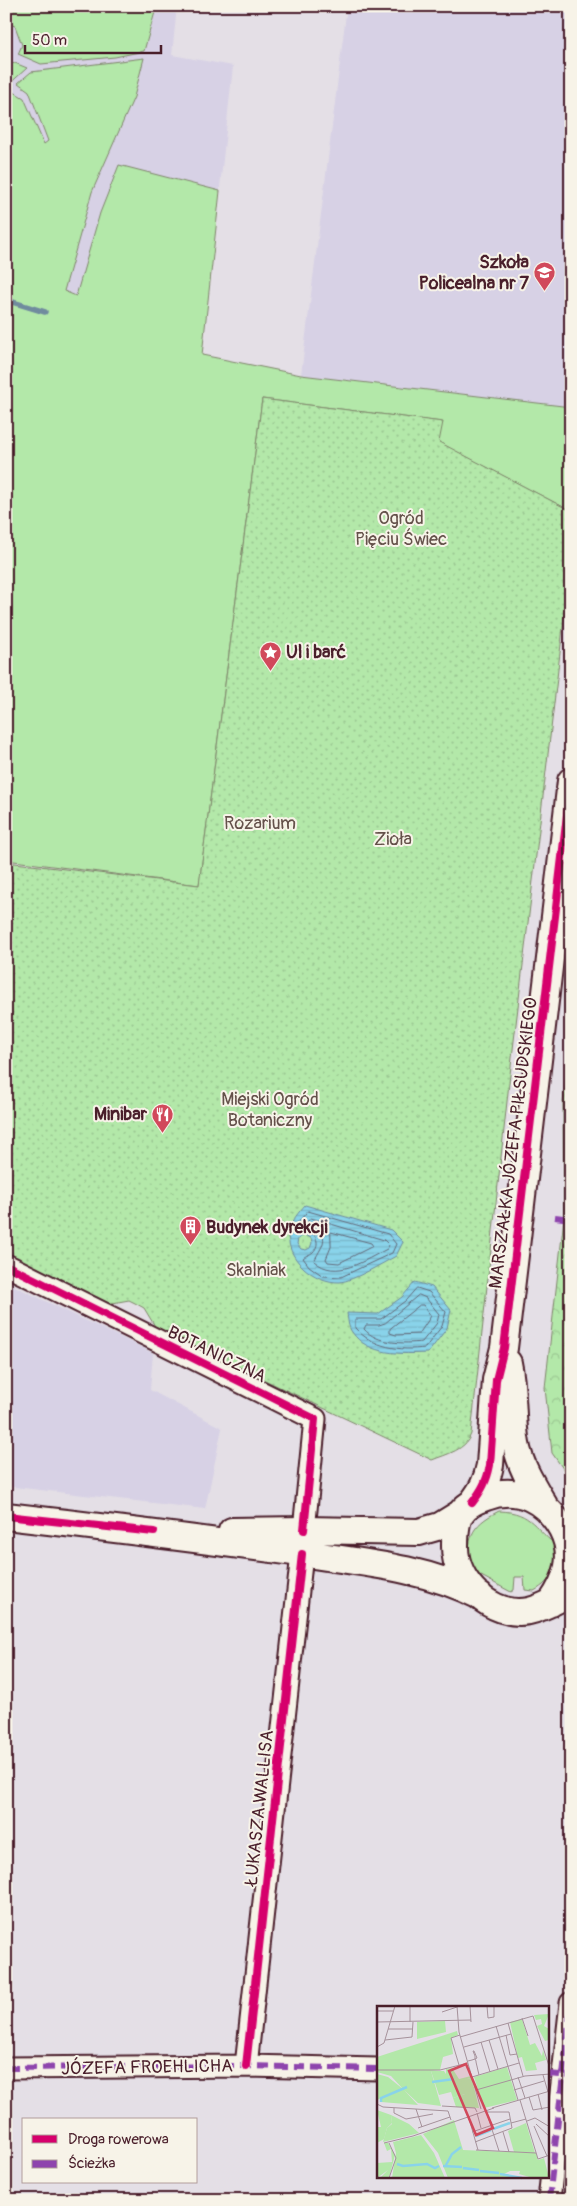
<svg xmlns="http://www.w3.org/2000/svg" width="577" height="2206" font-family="Pangolin,sans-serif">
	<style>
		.built { fill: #d7d1e5 }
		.grass { fill: #b3e8a9; stroke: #7e846a }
		.park { fill: url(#park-crowns); stroke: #7e846a }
		.garden { fill: url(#garden-dots); stroke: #7e846a }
		.water { fill: url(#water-rules); stroke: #708b9e; fill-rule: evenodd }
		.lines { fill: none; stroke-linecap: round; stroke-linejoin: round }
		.shore { stroke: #636777; stroke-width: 1 }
		.stream { stroke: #708b9e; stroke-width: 5.5 }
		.minor-casing { stroke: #4a1f2b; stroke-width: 25 }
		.tertiary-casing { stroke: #4a1f2b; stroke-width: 30 }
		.minor { stroke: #f7f3e8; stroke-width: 21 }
		.tertiary { stroke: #f7f3e8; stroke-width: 26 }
		.quiet { stroke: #8e44ad; stroke-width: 6; stroke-dasharray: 12 6; stroke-linecap: butt }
		.cycleway-casing { stroke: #f7f3e8; stroke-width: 11 }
		.cycleway { stroke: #d6006c; stroke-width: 8 }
		.labels { text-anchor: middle; stroke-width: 4; stroke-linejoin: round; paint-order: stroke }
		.poi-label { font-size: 18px; font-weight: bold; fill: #4a1f2b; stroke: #f7f3e8; text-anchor: end }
		.park-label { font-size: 18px; fill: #64514a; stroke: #f7f3e8 }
		.street-label { font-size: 18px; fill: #4a1f2b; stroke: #f7f3e8 }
		.inset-river { fill: none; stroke: #89d3ea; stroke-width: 2.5 }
		.inset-road { fill: none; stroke: #a6929b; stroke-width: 1 }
		.view { fill: #d1495b; fill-opacity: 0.15; stroke: #d1495b; stroke-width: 2.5 }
		.inset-edge { fill: none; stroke: #4a1f2b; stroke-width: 2.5 }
	</style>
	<defs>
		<pattern id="park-crowns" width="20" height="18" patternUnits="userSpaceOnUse" patternTransform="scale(1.25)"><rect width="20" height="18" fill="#b3e8a9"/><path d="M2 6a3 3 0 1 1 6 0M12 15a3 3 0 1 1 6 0" fill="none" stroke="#9bc792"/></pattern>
		<pattern id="garden-dots" width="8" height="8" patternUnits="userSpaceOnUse" patternTransform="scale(1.25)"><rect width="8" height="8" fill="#b3e8a9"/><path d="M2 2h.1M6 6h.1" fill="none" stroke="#9bc792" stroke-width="1.8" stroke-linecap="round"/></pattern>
		<pattern id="water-rules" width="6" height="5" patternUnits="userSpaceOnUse" patternTransform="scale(1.25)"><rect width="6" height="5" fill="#89d3ea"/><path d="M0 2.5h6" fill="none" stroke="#78b5c9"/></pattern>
	</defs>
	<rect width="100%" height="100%" fill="#e4dfe6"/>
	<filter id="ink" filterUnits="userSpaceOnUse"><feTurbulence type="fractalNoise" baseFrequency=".02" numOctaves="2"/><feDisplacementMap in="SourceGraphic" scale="10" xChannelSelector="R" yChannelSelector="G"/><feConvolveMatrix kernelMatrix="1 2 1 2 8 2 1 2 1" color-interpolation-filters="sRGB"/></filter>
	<g filter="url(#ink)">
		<path class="built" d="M6,6H177L172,55L233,66L202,355L6,276Z
			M347,6H571V407L301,375Z
			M6,1282L153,1353L150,1390L222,1428L205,1509L6,1486Z"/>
		<path class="grass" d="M6,6H121L155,12L144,51L115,57L41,64L18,54L22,45L15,26L6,23Z
			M144,58L134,97L92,192L64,291L76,296L100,213L119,165L220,191L202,355L301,375L571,407V511L438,442L442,422L262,399L199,885L6,860V95L14,92L24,98L44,144L48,141L29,91L18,83L31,72Z
			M15,63L27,68L6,87V65Z
			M499,1511C534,1512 534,1530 559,1547C556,1567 553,1581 534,1591L525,1590L524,1577H515L514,1590L511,1592L470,1570C467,1539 469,1526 499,1511Z"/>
		<path class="park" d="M571,1031V1480L552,1453L545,1388L564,1218L563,1103Z"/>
		<path class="garden" d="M262,399L443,422L439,442L571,511V560L509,1083L471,1434C466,1450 447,1454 432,1460L156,1328L144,1308L135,1303L129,1300L107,1304L6,1255V862L199,885Z"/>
		<path class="water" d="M305,1205L391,1230L403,1242L396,1256C383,1263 353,1281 340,1282C314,1283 284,1258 289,1231C291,1221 299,1212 305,1205ZM304,1235L311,1238L312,1243L310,1248L306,1250L301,1249L297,1244L298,1239Z
			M415,1282L432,1287L451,1310L447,1328L428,1353C402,1354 368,1356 352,1332C348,1327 348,1319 347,1313L378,1314L402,1297Z"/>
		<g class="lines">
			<path class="shore" d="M308,1211L388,1234L396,1244L392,1253L341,1277L323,1276L309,1266L303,1258C306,1255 310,1255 313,1252C321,1244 316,1234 308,1230L297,1232L295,1230L298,1223Z
				M311,1218L384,1240L389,1245L387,1249C365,1260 336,1281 314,1261C324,1242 332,1236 307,1223Z
				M331,1232L371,1243L373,1246L339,1263L328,1262L326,1259L331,1247Z
				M417,1288L429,1292L446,1312L442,1326L425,1348C400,1351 373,1348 355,1328V1319H381L405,1301Z
				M419,1295L426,1298L439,1314L437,1323L422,1342C404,1344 377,1344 364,1329L366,1325H379L385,1323Z
				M420,1305H423L431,1316L419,1334L396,1335L390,1333V1329Z"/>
			<path class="stream" d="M6,300L45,312"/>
			<defs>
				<path id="minor" d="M6,1265L315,1419L304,1530
					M246,2066L302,1554
					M6,2068L246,2066L378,2069
					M549,2200L571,2003"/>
				<path id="tertiary" d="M508,1363C514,1390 511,1417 516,1444C520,1466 533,1486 544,1505
					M472,1503C482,1490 487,1481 490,1465L496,1380L504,1348L571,781
					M6,1516C102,1527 197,1539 293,1552C356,1562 422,1566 480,1596
					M232,1531L304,1530L419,1532L440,1526L461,1513
					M551,1603C567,1580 576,1556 562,1529C546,1500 518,1485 486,1497C477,1500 466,1505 461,1513C455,1522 455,1536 455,1547C455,1583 492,1618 529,1611C544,1608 557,1599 571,1593"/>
			</defs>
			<use href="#minor" class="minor-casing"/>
			<use href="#tertiary" class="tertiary-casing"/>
			<use href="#minor" class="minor"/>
			<use href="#tertiary" class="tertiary"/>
			<path class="quiet" d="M555,1217L571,1219
				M6,2068L246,2066L378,2069
				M548,2074L571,2076
				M549,2200L571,2003"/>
			<defs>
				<path id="cycleway" d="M6,1265L315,1419L304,1530
					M472,1503C482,1490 487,1481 490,1465L496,1380L504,1348L571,781
					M6,1516L154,1532
					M246,2066L302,1554"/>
			</defs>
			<use href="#cycleway" class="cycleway-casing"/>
			<use href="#cycleway" class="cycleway"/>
		</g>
	</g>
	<defs>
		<symbol id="school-pin" viewBox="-11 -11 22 30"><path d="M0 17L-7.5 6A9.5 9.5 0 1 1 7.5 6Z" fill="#d1495b" stroke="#f7f3e8"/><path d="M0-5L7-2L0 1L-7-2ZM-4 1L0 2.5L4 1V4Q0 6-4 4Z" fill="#fff"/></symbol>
		<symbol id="sight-pin" viewBox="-11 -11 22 30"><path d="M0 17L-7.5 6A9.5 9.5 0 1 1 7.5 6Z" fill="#d1495b" stroke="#f7f3e8"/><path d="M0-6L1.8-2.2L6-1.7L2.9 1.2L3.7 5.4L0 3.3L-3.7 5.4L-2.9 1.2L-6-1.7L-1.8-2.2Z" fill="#fff"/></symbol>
		<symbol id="restaurant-pin" viewBox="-11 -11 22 30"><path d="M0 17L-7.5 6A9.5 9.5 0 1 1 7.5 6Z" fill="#d1495b" stroke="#f7f3e8"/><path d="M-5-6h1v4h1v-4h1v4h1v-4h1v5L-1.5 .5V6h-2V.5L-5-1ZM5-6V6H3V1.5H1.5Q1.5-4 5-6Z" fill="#fff"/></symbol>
		<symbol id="building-pin" viewBox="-11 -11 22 30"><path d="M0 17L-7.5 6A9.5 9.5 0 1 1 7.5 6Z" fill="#d1495b" stroke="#f7f3e8"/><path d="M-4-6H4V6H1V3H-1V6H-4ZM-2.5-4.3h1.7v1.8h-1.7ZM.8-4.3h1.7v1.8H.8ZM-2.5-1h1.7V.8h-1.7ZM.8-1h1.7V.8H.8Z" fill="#fff"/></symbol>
	</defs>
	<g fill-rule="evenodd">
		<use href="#school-pin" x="532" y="260" width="25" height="34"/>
		<use href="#sight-pin" x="258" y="640" width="25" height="34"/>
		<use href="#restaurant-pin" x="150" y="1102" width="25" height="34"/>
		<use href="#building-pin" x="178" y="1214" width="25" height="34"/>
	</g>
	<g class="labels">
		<g class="poi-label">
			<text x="529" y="268">Szkoła<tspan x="529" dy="21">Policealna nr 7</tspan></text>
			<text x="286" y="658" text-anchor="start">Ul i barć</text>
			<text x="147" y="1120">Minibar</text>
			<text x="206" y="1233" text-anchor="start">Budynek dyrekcji</text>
		</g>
		<g class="park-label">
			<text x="401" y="524">Ogród<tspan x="401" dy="21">Pięciu Świec</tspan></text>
			<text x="260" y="829">Rozarium</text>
			<text x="393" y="845">Zioła</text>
			<text x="270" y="1105">Miejski Ogród<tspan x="270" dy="21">Botaniczny</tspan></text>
			<text x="256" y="1276">Skalniak</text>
		</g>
		<g class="street-label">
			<text transform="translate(513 1143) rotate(-83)" y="6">MARSZAŁKA JÓZEFA PIŁSUDSKIEGO</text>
			<text transform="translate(217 1354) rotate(26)" y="6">BOTANICZNA</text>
			<text transform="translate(259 1808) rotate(-84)" y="6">ŁUKASZA WALLISA</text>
			<text transform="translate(147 2067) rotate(-1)" y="6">JÓZEFA FROEHLICHA</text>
		</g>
	</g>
	<g transform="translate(377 2006)">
		<rect width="172" height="172" fill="#e4dfe6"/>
		<path d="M145,13L153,39L158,37L165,50L166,44L169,54L158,57L160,64L149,65L145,51L141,52L133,16ZM75,62L82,73L94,70L95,73L90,72L88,88L76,92L74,86L62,89L54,65H67L69,68V63Z" fill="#b3e8a9"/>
		<path d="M14,109L32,118L42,127L6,136L10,122L15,118ZM77,114L86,144L159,147L161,154L167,152L172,172H156L142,168L143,165H133L127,168L145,172H71L61,147L46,128ZM44,129L57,147L68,172H15L19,147L16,136ZM7,137H11L18,149L12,172H3L11,164L0,172V157L15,156L14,143L10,145Z" fill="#b3e8a9"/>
		<path d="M68,15L69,26L40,33V16ZM149,117L158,147L137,146L131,125Z" fill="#b3e8a9"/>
		<path d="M172,8L167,20L172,23V34L168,35L160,20L165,18L164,13L159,14L157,9ZM130,61L140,94L107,102L97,71Z" fill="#b3e8a9"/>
		<path d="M80,25L81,29L74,32L76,48L66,51L63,64L54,65L64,100L41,97L27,84L41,99L4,96V92L0,94V68L11,71L26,83L14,70L0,66V51ZM90,72L95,73L102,102L79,101L76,92L88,88L84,73ZM0,104L14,109L15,117L10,122L7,133L0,137V121H4Z" fill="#b3e8a9"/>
		<path class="inset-river" d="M55,76L77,73M4,96V92L30,81M116,123L133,117M99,130L114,124M20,158L26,160L50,158L58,162L62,160M69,159L75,148L84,141M66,160L85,161M86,162L102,164M103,165L122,167M123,168L145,172"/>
		<path class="inset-road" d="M33,0V16M80,0L82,26L104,103M93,0L94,16M110,0L111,12L117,11V0M0,5H16M65,6L80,1M145,12L151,30M0,16L94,14M131,17L146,70M119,20L141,94M11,23H36M129,29L133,49L140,48M83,31L156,10L173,63M8,34L35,31L36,16M112,34L121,63M104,36L113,66M0,41L7,37L18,0M87,41L134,28M91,55L95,54L98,53L100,52L97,45H96L98,50V53L99,55V56L102,69M82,59L74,32L83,29M0,64H63L91,57M166,69L171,86M95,71L142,57M141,71L148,92M99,84L148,70L173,68M137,84L167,75M161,88L165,104M152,91L156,104L173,101M143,94L161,153L173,149M0,98L6,101L71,105L74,114M65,100L98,102L100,106M17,102V107L29,113L56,108M115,102L173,85M39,103L45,121M109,105L122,145M100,107L104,122M91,109L101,144M150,115L158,112L173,121M134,117L149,113M159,118L173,131M157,120L170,150M41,122L73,111M95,126L133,113M126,126L132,146M98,136L135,122L132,106H110M7,137L36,130L117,102M12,137L19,152L12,172M99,144L159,147"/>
		<path class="view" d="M89,58L116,122L99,129L72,65Z"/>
		<rect width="172" height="172" class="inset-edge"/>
	</g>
	<rect width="577" height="2206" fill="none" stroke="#f7f3e8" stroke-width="25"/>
	<rect x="12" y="12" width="552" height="2181" fill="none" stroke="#4a1f2b" stroke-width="2" filter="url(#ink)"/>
	<rect x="22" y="2118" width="175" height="65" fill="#f7f3e8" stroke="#b29e9c"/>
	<rect x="32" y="2135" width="25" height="8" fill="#d6006c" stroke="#b29e9c"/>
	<text x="68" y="2144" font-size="15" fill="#4a1f2b">Droga rowerowa</text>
	<rect x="32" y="2160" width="25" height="8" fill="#8e44ad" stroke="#b29e9c"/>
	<text x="68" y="2168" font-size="15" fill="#4a1f2b">Ścieżka</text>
	<path d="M25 45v8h136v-8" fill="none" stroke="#4a1f2b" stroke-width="2.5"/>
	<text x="32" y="45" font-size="15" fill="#4a1f2b" stroke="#f7f3e8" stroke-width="4" paint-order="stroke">50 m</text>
</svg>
